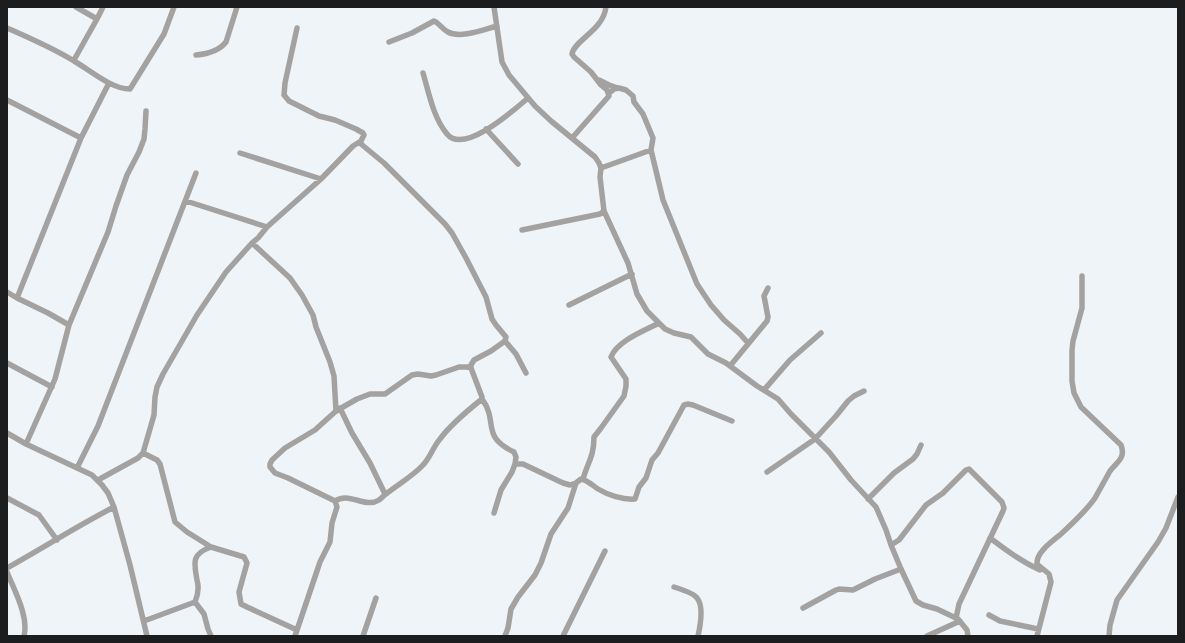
<svg xmlns="http://www.w3.org/2000/svg" width="1185" height="643" font-family="Mulish,sans-serif">
	<style>
		.lines { fill: none; stroke-linecap: round; stroke-linejoin: round }
		.street { stroke: #a4a2a0; stroke-width: 5.5 }
	</style>
	<rect width="100%" height="100%" fill="#eff4f8"/>
	<g class="lines">
		<path class="street" d="M76,7L97,19
			M494,7L502,62L509,75L535,106L551,121L595,157L599,163L601,168L600,177L604,211L628,263L637,294L647,311L665,329L674,333L691,337L708,354L726,363L757,386L778,399L791,414L829,452L851,480L876,507L886,530L891,545L901,569L916,601L923,605L937,609L958,619L967,630L968,636
			M7,28C30,38 53,48 74,61C90,70 111,89 130,89L164,34L174,7
			M389,42L412,33L434,21C439,23 442,29 448,32C460,39 485,29 497,26
			M196,55C207,54 219,51 226,42L237,7
			M74,60L97,19L103,7
			M423,73C429,93 433,117 447,134C464,155 514,110 528,98
			M599,80L609,85L618,88
			M609,93L614,89L619,88L626,90L633,96L634,102L643,114L653,138L651,150L663,200L697,284L711,305L724,320L740,334L748,343
			M7,100L81,138
			M486,129L518,164
			M572,138L609,96L607,90L601,85L591,72L574,57L572,54C574,40 603,31 606,7
			M361,141V144L384,163L445,224L452,233L466,258L486,297L492,319L496,325L506,337L505,341L516,354L526,373
			M240,153L321,179
			M601,168L651,150
			M186,201L267,227
			M522,230L600,214L604,211
			M252,243L290,278L302,295L313,315L316,327L330,362L334,376L336,411
			M7,292L17,298
			M569,305L632,274
			M69,325L108,232L116,206L127,175L139,152L144,139L145,129L146,111
			M7,363L52,387
			M730,366L767,321L768,317L764,296L768,288
			M764,390L790,360L821,333
			M482,399C499,422 480,436 514,452L516,457L515,464
			M340,408L352,433L370,463L385,494
			M7,433L26,444L92,475L102,485L108,493L114,507L130,565L147,636
			M26,444L55,379L69,325L48,313L17,298L81,138L109,83
			M143,453L157,460L160,464L175,522L187,532L211,547L244,557L247,563L239,592L241,604L247,607L297,630
			M77,468L98,426L196,173
			M767,472L815,439L836,416L848,401L854,396L864,391
			M583,479C588,462 594,456 594,437L601,428L624,396L626,386V379L611,357C617,341 644,331 659,323
			M98,480L138,458L143,453L154,415L155,397L157,387L163,374L197,315L226,272L252,243L258,238L267,227L321,179L353,146L361,141L364,135L363,133L356,129L335,120L319,116L289,101L284,95L285,83L297,28
			M7,498L39,515L57,540
			M868,499L894,473L913,459L917,454L921,445
			M335,501C349,491 365,509 379,500C382,498 384,495 386,494C398,484 412,477 423,465C430,458 433,447 440,439C451,424 467,411 482,399V397L471,368V365L474,360L491,351L505,341
			M494,513L501,490L512,472L515,464H523L563,483L570,485L576,483
			M990,538C1006,550 1022,562 1040,570
			M891,545L899,540L926,505L943,493L966,470L969,469L1002,502L1004,508L1003,511L959,604L956,618
			M7,568C43,548 77,526 114,507
			M7,572C14,590 29,616 24,636
			M674,587C680,589 694,593 697,598C704,606 700,627 698,636
			M195,602L204,614L208,629L211,636
			M803,608L836,590L839,589L853,590L875,579L901,569
			M989,615L1000,621L1038,629
			M144,621L195,602C198,595 199,587 197,580C194,563 191,554 211,547
			M295,636L320,562L330,542L332,523L337,507L335,501L288,478L275,473L270,467V464L272,460L285,448L315,430L336,411L357,399L370,394H385L412,375L418,374L431,376L436,375L459,367H467L471,368
			M363,636L376,598
			M505,636L508,628L511,609L518,597L535,575L541,563L551,534L568,508L576,483L581,479C587,480 592,485 598,489C608,495 623,500 635,499L639,487L646,478L652,460L658,453L684,405L688,404L693,405L732,421
			M563,636L605,551
			M927,636L960,621
			M1037,636L1051,582L1049,574L1037,564C1036,552 1053,541 1061,534C1073,523 1086,511 1095,498C1100,489 1105,480 1110,471C1117,462 1126,458 1121,445L1081,407L1074,393L1072,381V350L1073,341L1082,308V276
			M1109,636L1110,625L1117,600L1158,542L1166,528L1178,497"/>
	</g>
	<rect width="1185" height="643" fill="none" stroke="#1b1d1e" stroke-width="16"/>
</svg>
